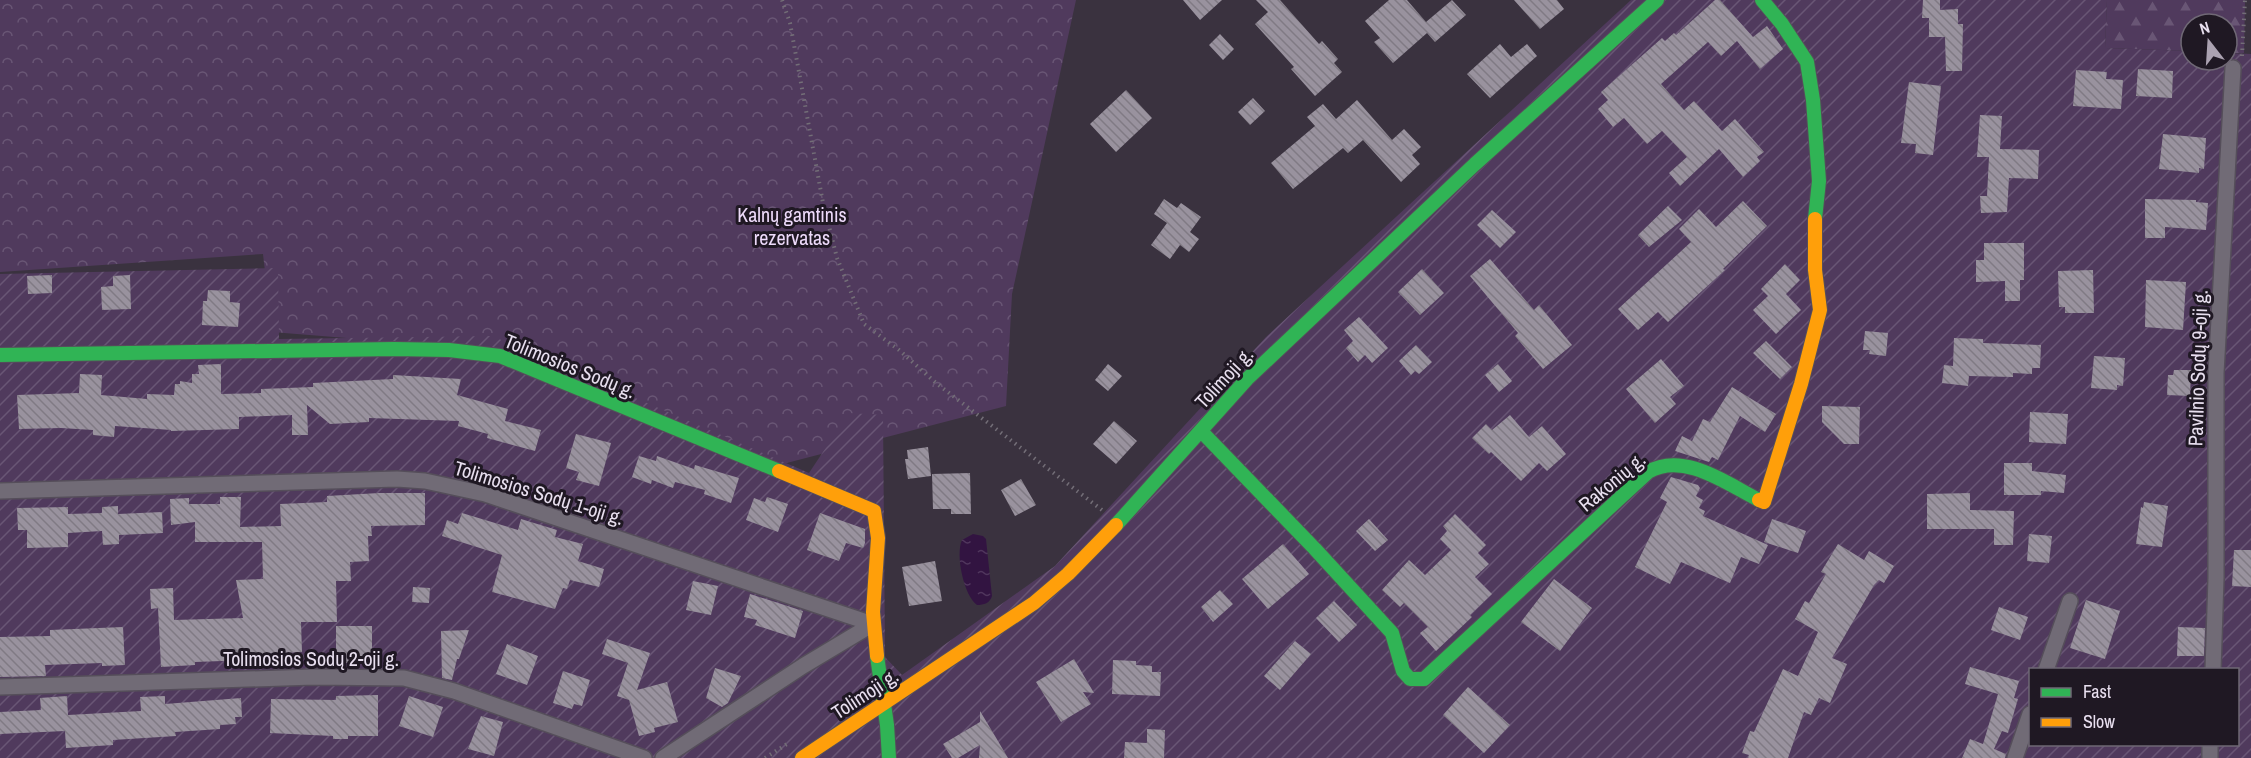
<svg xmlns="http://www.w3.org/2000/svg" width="2251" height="758" font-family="'Archivo Narrow',sans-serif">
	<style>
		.forest { fill: url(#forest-firs) }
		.park { fill: url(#park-crowns) }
		.garden { fill: url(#garden-furrows); fill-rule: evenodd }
		.water { fill: url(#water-ripples) }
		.building { fill: url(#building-back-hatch) }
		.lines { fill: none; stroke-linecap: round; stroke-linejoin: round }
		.street-casing { stroke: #554e5a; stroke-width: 18 }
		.fast-casing { stroke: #554e5a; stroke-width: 16 }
		.slow-casing { stroke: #554e5a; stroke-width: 16 }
		.path { stroke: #736e77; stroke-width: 4; stroke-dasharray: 1.5 4.5; stroke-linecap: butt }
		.street { stroke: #716b76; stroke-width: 15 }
		.fast { stroke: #30b455; stroke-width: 14 }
		.slow { stroke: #ff9f0a; stroke-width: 14 }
		.labels { text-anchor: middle; stroke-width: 6; stroke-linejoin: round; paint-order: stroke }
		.park-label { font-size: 20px; fill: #eddafa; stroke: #1f1823 }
		.street-label { font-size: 20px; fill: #e8dfef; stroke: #1f1823 }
	</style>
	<defs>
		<pattern id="forest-firs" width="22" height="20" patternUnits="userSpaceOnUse" patternTransform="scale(1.5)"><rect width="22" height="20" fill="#503a5d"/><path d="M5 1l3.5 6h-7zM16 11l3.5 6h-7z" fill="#695675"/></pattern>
		<pattern id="park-crowns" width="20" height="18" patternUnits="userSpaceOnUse" patternTransform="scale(1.5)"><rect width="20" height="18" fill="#503a5d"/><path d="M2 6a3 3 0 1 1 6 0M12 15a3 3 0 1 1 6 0" fill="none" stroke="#695675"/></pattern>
		<pattern id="garden-furrows" width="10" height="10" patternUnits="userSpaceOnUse" patternTransform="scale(1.5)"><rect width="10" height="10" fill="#503a5d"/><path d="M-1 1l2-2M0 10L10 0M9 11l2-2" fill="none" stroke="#695675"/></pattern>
		<pattern id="water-ripples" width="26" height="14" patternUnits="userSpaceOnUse" patternTransform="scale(1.5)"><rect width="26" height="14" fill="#321441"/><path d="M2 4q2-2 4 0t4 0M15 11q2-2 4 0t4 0" fill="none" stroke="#50365d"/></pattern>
		<pattern id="building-back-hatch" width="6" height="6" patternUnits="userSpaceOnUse" patternTransform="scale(1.5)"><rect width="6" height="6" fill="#99929e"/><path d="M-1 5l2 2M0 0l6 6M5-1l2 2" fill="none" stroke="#807a84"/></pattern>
	</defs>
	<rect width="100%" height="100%" fill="#3a323f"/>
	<path class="forest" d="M2107,0H2245L2244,53H2227V24H2191V51L2105,48Z"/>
	<path class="park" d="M0,0H1076L1012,294L1006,406L775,466L509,351L272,332L263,254L0,272Z"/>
	<path class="garden" d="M1631,0H2107L2105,48L2191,51V60H2227V53L2251,54V758H0V274L278,268L279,339L492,336L809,473L849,413L883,415L885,657L902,675L1055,566L1266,337ZM2030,670H2238V744H2030Z"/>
	<path class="water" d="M973,534L983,536L986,539L992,596C990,603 984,605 977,605C964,596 955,555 962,540Z"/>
	<path class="building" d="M1183,0H1222L1200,20Z
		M1256,0H1280L1319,44L1322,41L1338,59L1334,63L1342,72L1315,96L1291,69L1294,67L1255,24L1268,12Z
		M1389,0H1407L1426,22L1452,0L1466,15L1435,42L1427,33L1393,63L1374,42L1380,38L1365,21Z
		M1514,0H1557L1564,9L1540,29Z
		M1715,0H1720L1753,37L1767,26L1783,49L1760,69L1737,41L1721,56L1708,42L1661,84L1684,110L1694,101L1722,131L1735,119L1764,152L1757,157L1760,161L1743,177L1719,149L1680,186L1669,173L1687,157L1662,131L1647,144L1624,118L1613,127L1598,109L1608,100L1601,92L1662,38L1665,41L1674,33L1676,35Z
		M1923,0H1940V10L1958,9V24H1963L1962,71H1946L1945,37H1929V18H1922Z
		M1220,34L1234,49L1223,60L1209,45Z
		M1500,44L1511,57L1527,44L1537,56L1490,98L1467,74Z
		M2138,69L2173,71L2172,98L2136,96Z
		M2076,70L2107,72L2106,79L2123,80L2121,109L2073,106Z
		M1909,82L1941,86L1933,155L1915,153L1916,144L1901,143Z
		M1126,90L1152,118L1116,152L1090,124Z
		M1253,98L1265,111L1250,125L1238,112Z
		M1357,100L1392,140L1404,129L1421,147L1412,155L1420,164L1401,182L1363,140L1348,153L1343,148L1293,189L1271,163L1315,126L1307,117L1323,104L1336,119Z
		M1980,115L2002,116L2000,149L2039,150L2038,179L2009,178L2007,212L1981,213L1980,196H1987L1989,157H1977Z
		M2163,134L2206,138L2204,169L2199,168V173L2159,169Z
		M1164,199L1177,208L1181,203L1201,217L1190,232L1199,239L1189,252L1180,245L1170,259L1151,245L1167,223L1154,214Z
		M2145,199L2196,200V202L2208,203L2206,230L2165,227V238H2145Z
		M1743,201L1767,226L1723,269L1725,270L1668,322L1658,312L1638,330L1618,309L1691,242L1679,229L1699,209L1716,227Z
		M1668,206L1682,220L1649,247L1638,235Z
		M1492,210L1516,232L1500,248L1477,225Z
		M1984,243H2024V280H2020V301H2005V281L1976,282V260H1984Z
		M1490,259L1534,310L1539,305L1572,345L1543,369L1515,336L1518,333L1470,276Z
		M1785,264L1800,280L1786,294L1801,310L1776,334L1753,310L1768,296L1761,289Z
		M1422,269L1444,293L1420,315L1398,292Z
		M2093,270L2094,313H2065V307H2059L2058,271Z
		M52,275V293L28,294L27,276Z
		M130,275L131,309L102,310L101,287L113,286V276Z
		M2146,280L2186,282L2183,330L2145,327Z
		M208,290L230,291V302L240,303L238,327L202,325L203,301H207Z
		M1359,317L1388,348L1372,363L1365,355L1358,362L1346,348L1353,341L1344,330Z
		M1865,331L1888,333L1886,356L1869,354L1870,350H1863Z
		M1954,338L1983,339V343L2041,345L2040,368H2032V374L2013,373V377L1969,376L1968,386L1942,383L1944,365L1953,366Z
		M1766,341L1792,367L1780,379L1753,353Z
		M1416,345L1432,362L1419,374L1415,371L1411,375L1399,361Z
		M2094,356L2125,358L2123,386L2117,385V390L2091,388Z
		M1661,359L1684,386L1670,397L1676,404L1655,423L1626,389Z
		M221,364V394L261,393V389L313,387V383L393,379V375L461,379L457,395L508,409L505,421L541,430L535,451L487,438L488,434L458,426L459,421L369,418V422L330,424L307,405L308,435H292V415L239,417V429L171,431V430L115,426L114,437L93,435V430L61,428L19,429L17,395L79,393L80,374L102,375L101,395L147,399V394L174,395L175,384H180V381L192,383V374H199L198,365Z
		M1108,364L1122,376L1108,391L1095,380Z
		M1498,364L1512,381L1499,392L1485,375Z
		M2174,370H2191L2190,396L2167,395L2168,375H2173Z
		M1732,387L1776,414L1765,432L1740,416L1718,460L1712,457L1709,462L1675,451L1682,436L1692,441L1703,419L1710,422Z
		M1822,406L1860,407L1859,444H1844L1822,422Z
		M2030,412L2068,414L2066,444L2029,442Z
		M1510,415L1529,437L1542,426L1566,454L1547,471L1539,463L1521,481L1491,452L1489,454L1472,438L1486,424L1492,430Z
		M1114,421L1137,441L1116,464L1093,444Z
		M576,434L611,443L599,486L576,480L579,472L566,468Z
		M928,447L931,476L908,479L905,459H908L907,450Z
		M639,456L656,461L657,456L694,469L695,465L739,478L731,503L704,494L705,490L675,482L673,488L652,480L651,484L632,477Z
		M2004,463H2032V471L2066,475L2064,493L2041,491V495H2004Z
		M970,473L971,514H951V509H933L932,474Z
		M1671,477L1698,485L1700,488L1696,496L1703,500L1699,508L1705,511L1703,516L1768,545L1759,564L1741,557L1730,583L1681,562L1670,584L1635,567L1667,502L1660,498Z
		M1021,479L1036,505L1015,516L1001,490Z
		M379,493H425V525L371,526L372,536H368L369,561L350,562L351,581H336L337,622H301L302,652L249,655V660L195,662V665L161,667L158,608L151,609L150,589L173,588L174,620L243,618L236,580L263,579L262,542H195V522L171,525L170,499L189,498V504H220V497H241L240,527L281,526L280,504L327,502V496Z
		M1970,493V510L2014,511L2013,545H1994V529H1927V494Z
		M767,497L788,504L778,532L746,520L754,498L765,502Z
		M2144,502L2168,506L2162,547L2136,544L2141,507L2143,508Z
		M118,506V514L162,512L163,533L119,535V544L103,545L102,531L68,533V547L27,548V530H18L17,508L68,507V514L102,513V507Z
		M462,513L518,530L521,519L557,530L555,537L583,544L578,561L604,569L599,587L570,580L567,589L563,588L555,609L492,592L502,555L442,536L447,520L458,524Z
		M820,513L865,529V543L863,548L846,543L839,561L807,550Z
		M1455,514L1486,545L1478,553L1489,564L1475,577L1492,594L1470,615L1472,617L1436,651L1420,633L1428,627L1404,603L1400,607L1382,590L1409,560L1425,575L1451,550L1440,539L1447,531L1443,526Z
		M1369,519L1388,540L1375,551L1356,531Z
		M1772,519L1806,531L1798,553L1764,542Z
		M2029,534L2052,536L2049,563L2027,561Z
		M1283,544L1309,574L1268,609L1242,579Z
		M1838,544L1864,560L1869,551L1894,566L1884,583L1879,580L1874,585L1832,658L1847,664L1830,703L1819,698L1811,715L1804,712L1788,758H1748L1749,755L1742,753L1750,731L1754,732L1783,669L1798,676L1818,632L1795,619L1805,601L1809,603L1826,574L1821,572Z
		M2234,550H2251V587L2232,586Z
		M935,561L942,601L909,606L902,567Z
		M1554,579L1592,608L1560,651L1521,622Z
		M693,581L718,586L711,615L686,610Z
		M413,587L430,588L429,603L412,602Z
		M1220,590L1233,604L1213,622L1201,607Z
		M750,594L803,611L795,638L755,625L757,620L744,617Z
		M2086,600L2120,611L2105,659L2070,648Z
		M1334,601L1357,625L1339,642L1316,618Z
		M1999,607L2028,617L2020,640L1991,630Z
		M336,626H372V656H364V663H336Z
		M123,627L125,665L102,666V663L45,665L46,676L0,677V637L50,636V630Z
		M2178,627L2205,628L2204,656H2177Z
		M469,630L459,659H457L452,680L442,678L441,631Z
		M607,639L650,653L637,690L667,682L678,722L654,728L655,732L639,736L629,700L617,696L628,663L602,654Z
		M1295,641L1311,654L1280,690L1264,676Z
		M507,644L538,656L527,685L496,674Z
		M1074,659L1094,693L1083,692L1091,704L1061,722L1036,682Z
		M1113,660L1136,661V665L1152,666V672H1161L1160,696L1112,694Z
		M1970,667L2019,681L2014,698L2018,699L2008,733L2002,731L1994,749L2006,754L2005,758H1962L1970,739L1983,744L1998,694L1965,684Z
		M715,668L741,676L728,703L722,707L706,698Z
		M563,671L590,680L582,706L574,704L572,709L553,703Z
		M1468,687L1510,725L1484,753L1443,715Z
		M378,695V736H348V739H333V736L270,733L271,699L336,700V696Z
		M67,696L68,715L141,711L140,697L165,696V704L241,698L242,717H235L236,724L220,725V729L175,732L176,736L113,740V745L66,748L65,731L0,734V712L41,710L40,698Z
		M409,696L443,707L433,737L399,726Z
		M980,711L995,736L1008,758H979L980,745L958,758H952L943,744L980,722Z
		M481,716L503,722L494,756L468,749Z
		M1147,729L1165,730L1164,758H1124L1125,742L1147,743Z"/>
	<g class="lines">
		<defs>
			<path id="street" d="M0,491L397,479L425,481L485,494L873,624
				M2046,670L2070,601
				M2213,670L2216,578V373L2233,68
				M0,687L314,677L404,678L454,691L644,758
				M663,758L803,666L873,624
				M2015,758L2030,714
				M2210,758V744"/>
			<path id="fast" d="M1762,0L1782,24L1807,62L1813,100L1819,181L1815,219
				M0,355L394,349L449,350L500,356L779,471
				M1201,431L1315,549L1392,633L1403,671L1410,679H1424L1648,472C1684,451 1727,484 1759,500
				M1116,525L1247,379L1475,164L1657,0
				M877,656L887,725L889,758"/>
			<path id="slow" d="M779,471L874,511L878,538L873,612L877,656
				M1759,500L1764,502L1801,384L1820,310L1815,270V219
				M802,758L1034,603L1068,574L1116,525"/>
		</defs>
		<use href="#street" class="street-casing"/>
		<use href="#fast" class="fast-casing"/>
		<use href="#slow" class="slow-casing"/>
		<path class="path" d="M782,0L790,23L823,203L837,258L864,324L899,350L936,383L1102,510
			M2242,56L2245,0
			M765,758L787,744"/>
		<use href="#street" class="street"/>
		<use href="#fast" class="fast"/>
		<use href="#slow" class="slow"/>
	</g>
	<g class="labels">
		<g class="park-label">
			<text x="792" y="222">Kalnų gamtinis<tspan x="792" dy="23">rezervatas</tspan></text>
		</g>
		<g class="street-label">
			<text transform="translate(570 366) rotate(22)" y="7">Tolimosios Sodų g.</text>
			<text transform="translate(2198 368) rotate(-88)" y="7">Pavilnio Sodų 9-oji g.</text>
			<text transform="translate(1224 378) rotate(-47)" y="7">Tolimoji g.</text>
			<text transform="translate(1612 482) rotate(-40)" y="7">Rakonių g.</text>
			<text transform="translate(539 493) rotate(17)" y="7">Tolimosios Sodų 1-oji g.</text>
			<text x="311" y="666">Tolimosios Sodų 2-oji g.</text>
			<text transform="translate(865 694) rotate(-33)" y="7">Tolimoji g.</text>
		</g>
	</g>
	<rect x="2029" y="668" width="210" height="78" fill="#1f1823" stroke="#6f6875" stroke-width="1.5"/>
	<rect x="2041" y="688" width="30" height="9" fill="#30b455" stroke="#6f6875" stroke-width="1.5"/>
	<text x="2083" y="698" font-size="18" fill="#e8dfef">Fast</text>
	<rect x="2041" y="718" width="30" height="9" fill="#ff9f0a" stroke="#6f6875" stroke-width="1.5"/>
	<text x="2083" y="728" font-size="18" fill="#e8dfef">Slow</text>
	<g transform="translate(2209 42) rotate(343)"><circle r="28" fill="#1f1823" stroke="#6f6875" stroke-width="1.5"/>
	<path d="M0-4.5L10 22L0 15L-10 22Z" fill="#aba2b1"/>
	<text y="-9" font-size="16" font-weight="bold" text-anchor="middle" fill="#e8dfef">N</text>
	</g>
</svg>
